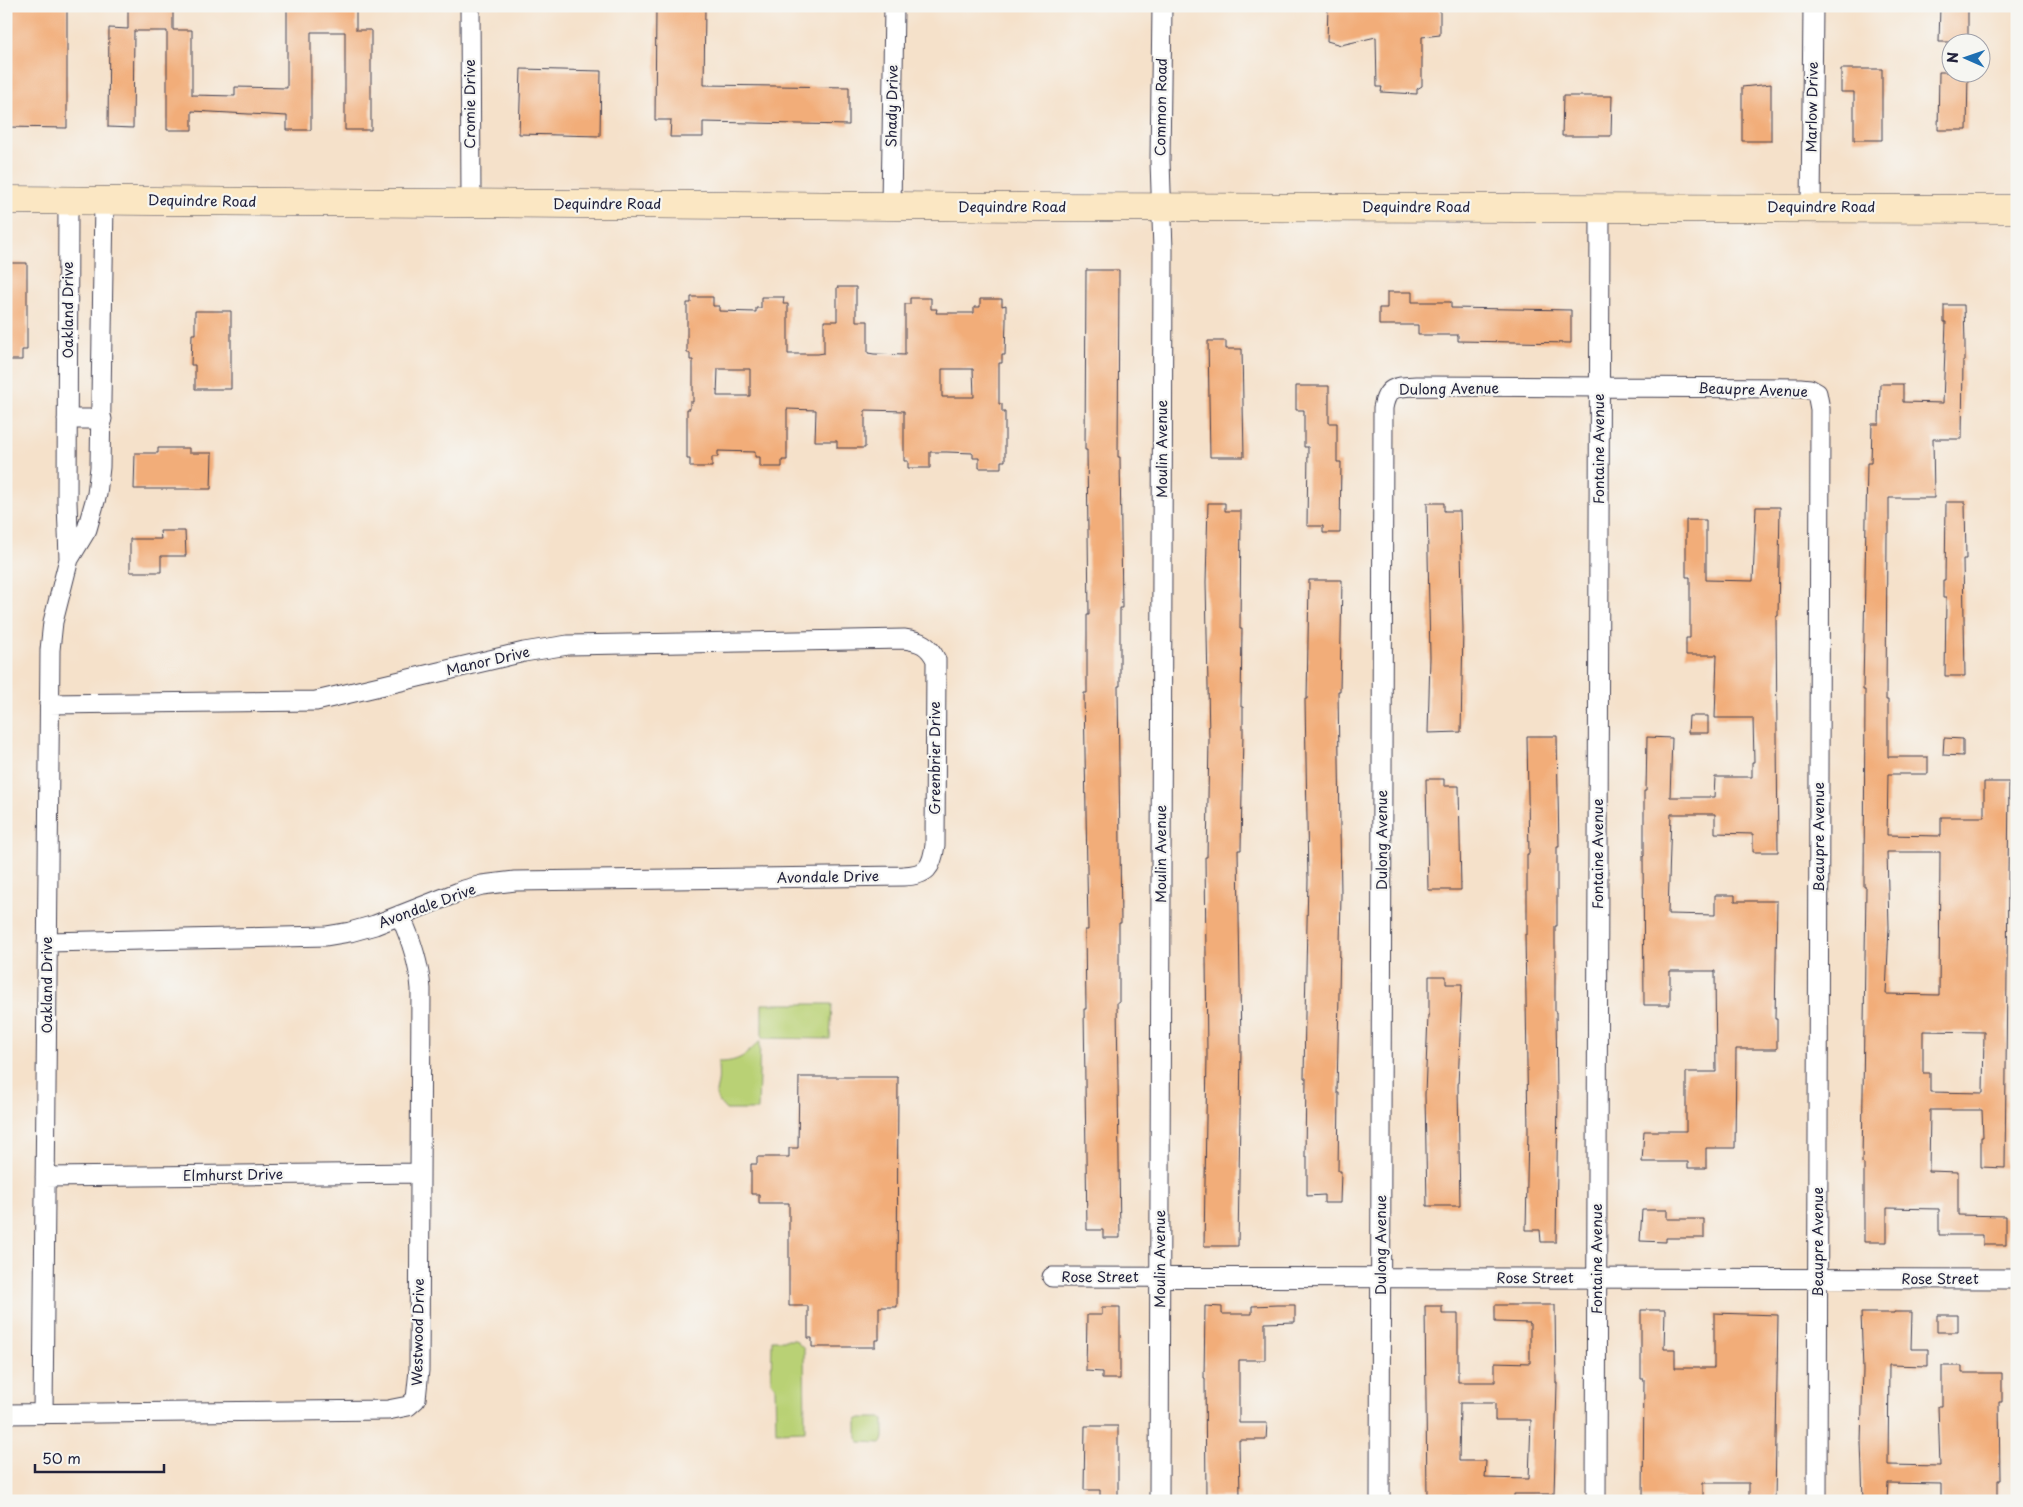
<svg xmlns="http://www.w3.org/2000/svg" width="2023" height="1507" font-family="'Playpen Sans',sans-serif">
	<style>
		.green { fill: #b9d175; stroke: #6e7a58 }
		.building { fill: #f2ad79; fill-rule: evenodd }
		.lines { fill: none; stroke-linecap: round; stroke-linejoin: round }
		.minor-casing { stroke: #423f50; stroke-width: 21 }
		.secondary-casing { stroke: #423f50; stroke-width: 29 }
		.minor { stroke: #fff; stroke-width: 19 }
		.secondary { stroke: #fbe7c3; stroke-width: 28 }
		.labels { text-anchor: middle; stroke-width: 4.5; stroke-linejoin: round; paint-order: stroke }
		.street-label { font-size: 14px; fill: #22223b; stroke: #f6f6f2 }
	</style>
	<rect width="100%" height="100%" fill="#f6f6f2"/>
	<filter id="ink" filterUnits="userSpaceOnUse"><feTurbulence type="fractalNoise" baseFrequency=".02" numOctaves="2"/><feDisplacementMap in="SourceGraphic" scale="10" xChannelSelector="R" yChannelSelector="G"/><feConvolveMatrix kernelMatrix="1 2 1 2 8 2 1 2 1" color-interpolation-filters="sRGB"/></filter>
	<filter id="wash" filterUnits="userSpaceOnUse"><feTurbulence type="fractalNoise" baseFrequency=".0096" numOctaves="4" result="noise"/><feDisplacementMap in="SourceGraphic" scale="20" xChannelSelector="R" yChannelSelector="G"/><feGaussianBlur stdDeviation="1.12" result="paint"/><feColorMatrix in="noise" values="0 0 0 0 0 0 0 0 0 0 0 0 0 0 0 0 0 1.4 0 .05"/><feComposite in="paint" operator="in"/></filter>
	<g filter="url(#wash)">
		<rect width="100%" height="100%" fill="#f5e1ca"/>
		<path class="green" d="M762,1004H832L830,1039L762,1038Z
			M760,1041L758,1110H726C716,1099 714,1098 718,1083C719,1077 718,1068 718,1062C739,1062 745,1056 760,1041Z
			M772,1340H795L804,1349L805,1431L776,1432L775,1386L771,1381Z
			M861,1418H881L884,1420V1438L882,1443L860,1442L857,1438V1420Z"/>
		<g id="blocks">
			<path class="building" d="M6,6H67V128L6,127Z
				M128,6H173V30H192V95L235,96V87L287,88V6H356V30H371V130H345V32H311V130H287V116L192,111V130H167V31H134L133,128L108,127L109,28L128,29Z
				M1328,6H1440V35L1422,37V86L1417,89V94L1381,92L1382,87H1377L1376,37L1341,45L1327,41Z
				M1940,6H1968V42H1939Z
				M656,8H705L704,85L849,87V125L703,122V137H670L671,120H655Z
				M521,69L601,71L600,136L519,134Z
				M1841,69H1882V140H1854V92H1841Z
				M1939,72H1968L1967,130H1938Z
				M1771,84V141H1742V87Z
				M1563,96H1612L1611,136H1562Z
				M6,263H27V350H22V360H6Z
				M1086,270H1119L1118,457H1120L1122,608H1120V686H1118L1121,923H1119V1002H1117L1120,1238H1103V1230H1087L1084,1009H1086L1085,930H1088L1084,693H1087V615H1089L1087,450H1085Z
				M837,287H856V321H868V353L874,354L905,355V304H910V298H931V309H937L936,313H974V307H980V299H1002V306L1006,305V321L1005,355H1002V363H999V404H1002V412H1005V461H1001V468H979V458H973V453L947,452H930V468H908V461H904V411L865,410V448H837V441H815L816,410L787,409V460H782V467H760V457H755V452L718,451V457H712V467H690V459H687V409H690V402H693V360H690V353H687V303H691V297H713V306H719V311L756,312V308H761V297H784L783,304H788V354H818L824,353V321H837ZM718,369H750V396H717ZM942,369H973L974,397H942Z
				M1387,292H1412V302H1451V308L1571,310V343L1458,341V335H1418V325H1379V308H1387Z
				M1944,305H1964L1965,344V361H1963L1962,439H1933L1934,498H1889V533H1887L1886,700H1888V757H1928V774H1888L1887,835L1941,836V817H1984V782H2009L2005,1168L1981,1167V1137H1983L1982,1110H1930L1929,1171L1958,1172V1215L2006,1216V1245H1983V1235H1939V1209L1887,1208V1242H1864V1164L1862,1163L1866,887H1864L1865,690H1863L1867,463H1871L1872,424H1879L1880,384H1903V402L1943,403L1946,322H1944ZM1887,852H1940L1939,995L1886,994L1889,927ZM1923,1031L1984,1032L1983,1093L1930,1092V1073H1923Z
				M195,311H231V389H195V365H191L192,334H195Z
				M1208,341H1226V349H1242L1244,457H1210Z
				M1296,386H1329V423H1337V462H1341L1340,533H1323V526H1307L1308,447H1304V410H1296Z
				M158,448H189V453H212L211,489H134L135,453H158Z
				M1946,502H1965L1966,559H1963L1965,676H1945L1946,598H1943V580H1945Z
				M1208,503H1225V511H1241L1240,629H1242L1241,707H1243V732L1241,850H1238L1241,1048L1238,1246H1204L1207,1055L1205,857H1207L1209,739L1206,582Z
				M1427,503H1444V511H1460L1463,629L1461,732L1428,733L1430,657Z
				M1756,507H1780L1778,616H1776L1778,852H1753V834L1715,833V814H1671L1668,914L1715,915V895H1735V901H1777L1775,1019H1777V1049H1736L1735,1148H1706V1168H1688V1162H1642L1644,1131H1686V1072H1716L1715,971H1670V1005H1644L1643,856H1644V791H1646L1647,737L1672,738L1670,797H1714L1715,777H1752V762H1754L1753,718H1715L1717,655H1686V638H1690V577H1686V520H1706V580L1753,581Z
				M160,531H185L186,556H161V572H130V539H161Z
				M1309,580H1342L1340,691H1338L1341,895L1337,1093H1339L1338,1171H1341L1340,1203H1324V1195L1307,1196V1156H1305L1306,1078H1304L1305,1014L1308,880L1305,699H1307Z
				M1689,716H1708V733H1688Z
				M1527,736H1557L1559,847H1557V926H1555V1012H1556L1557,1091H1558L1556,1242H1541L1540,1230H1526L1528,1131L1525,934H1527V854H1529Z
				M1944,738L1963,739V756L1943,755Z
				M1426,779H1444V786H1459L1461,890H1428Z
				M1429,976H1446V984H1462L1458,1087L1460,1206H1427L1425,1095L1428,1015H1429Z
				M799,1077H898L897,1307H879V1340H875V1347H812V1338H808V1306H789V1203H759V1194H751V1164H757V1157H789V1148H798Z
				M1642,1210H1667V1219H1704V1238H1666V1242L1640,1241Z
				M1277,1305H1295V1322L1265,1323V1360H1239V1423H1267L1266,1440H1239L1240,1497H1206L1205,1378H1204L1205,1306L1222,1307V1314H1252V1306Z
				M1495,1305H1555L1556,1383H1557L1554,1494H1514V1498H1485V1501H1468V1497H1427L1425,1306H1442V1314H1458V1382H1495V1362L1530,1363V1323L1495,1322ZM1460,1403H1495V1420H1531L1529,1479L1485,1478L1486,1461H1459Z
				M1102,1307H1120V1379H1102V1372L1086,1371L1087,1315H1102Z
				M1641,1310H1665L1664,1349H1675V1368H1714V1313L1778,1315L1775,1501H1749V1483H1703V1501H1684V1497H1643L1644,1379H1641Z
				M1894,1312H1912L1911,1349H1928V1366L1889,1365L1888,1465L1940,1466L1938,1406H1942V1366H1962V1373H2002V1402H1999L2000,1480H1998V1501H1941V1484L1888,1483L1887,1501H1863L1861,1442L1863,1370L1861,1313H1894Z
				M1937,1315H1958V1332H1937Z
				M1085,1426H1118V1498H1100V1490H1084Z"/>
		</g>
	</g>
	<g filter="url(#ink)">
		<use href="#blocks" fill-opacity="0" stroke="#423f50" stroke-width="1"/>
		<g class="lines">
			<defs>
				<path id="minor" d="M470,6L471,202
					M68,200L67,502L69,559
					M891,206L894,6
					M1811,207L1813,6
					M67,419H102
					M47,942L326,936L350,932L375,925L464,890L482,885L515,881L903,876C927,875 932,868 935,845L936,660C929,645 920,641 904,639L568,645L524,652L316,701L49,704
					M45,1177L420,1173
					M1052,1277L2017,1279
					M6,1414L388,1410L408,1406L416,1399L419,1370L421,989C419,962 411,939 400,915
					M43,1414L50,650L53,622L69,559L87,529L97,494L100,467L104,201
					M1159,1501L1163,250L1160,161L1162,6
					M1380,1501L1383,408C1387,386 1396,387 1416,386L1800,388L1810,389L1817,393L1820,409L1817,1501
					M1596,1501L1600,207"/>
				<path id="secondary" d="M6,200L1032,207L2017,209"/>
			</defs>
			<use href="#minor" class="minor-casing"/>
			<use href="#secondary" class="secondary-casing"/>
			<use href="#minor" class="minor"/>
			<use href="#secondary" class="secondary"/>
		</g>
	</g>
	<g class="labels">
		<g class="street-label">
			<text transform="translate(470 104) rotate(-90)" y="5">Cromie Drive</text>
			<text transform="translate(892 106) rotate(-89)" y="5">Shady Drive</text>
			<text transform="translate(1161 107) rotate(-89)" y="5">Common Road</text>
			<text transform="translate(1812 107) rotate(-89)" y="5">Marlow Drive</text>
			<text transform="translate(202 201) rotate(1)" y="5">Dequindre Road</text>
			<text x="607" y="209">Dequindre Road</text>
			<text x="1012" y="212">Dequindre Road</text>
			<text x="1416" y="212">Dequindre Road</text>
			<text x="1821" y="212">Dequindre Road</text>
			<text transform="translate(68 310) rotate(-90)" y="5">Oakland Drive</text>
			<text transform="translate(1449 389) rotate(-1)" y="5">Dulong Avenue</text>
			<text transform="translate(1753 390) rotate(2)" y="5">Beaupre Avenue</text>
			<text transform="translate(1162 449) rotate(-90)" y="5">Moulin Avenue</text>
			<text transform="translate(1599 449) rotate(-90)" y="5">Fontaine Avenue</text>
			<text transform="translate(488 661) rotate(-13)" y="5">Manor Drive</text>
			<text transform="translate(935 758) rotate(-90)" y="5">Greenbrier Drive</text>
			<text transform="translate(1819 837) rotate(-90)" y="5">Beaupre Avenue</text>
			<text transform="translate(1382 840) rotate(-90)" y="5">Dulong Avenue</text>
			<text transform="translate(1161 854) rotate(-90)" y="5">Moulin Avenue</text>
			<text transform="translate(1598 854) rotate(-90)" y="5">Fontaine Avenue</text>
			<text transform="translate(828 877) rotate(-1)" y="5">Avondale Drive</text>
			<text transform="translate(427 906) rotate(-20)" y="5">Avondale Drive</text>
			<text transform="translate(47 985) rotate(-90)" y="5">Oakland Drive</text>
			<text transform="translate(233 1175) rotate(-1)" y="5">Elmhurst Drive</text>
			<text transform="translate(1818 1242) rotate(-90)" y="5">Beaupre Avenue</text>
			<text transform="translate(1381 1245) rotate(-90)" y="5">Dulong Avenue</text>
			<text transform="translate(1160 1259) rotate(-90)" y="5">Moulin Avenue</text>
			<text transform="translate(1597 1259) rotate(-90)" y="5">Fontaine Avenue</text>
			<text x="1100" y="1282">Rose Street</text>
			<text x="1535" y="1283">Rose Street</text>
			<text x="1940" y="1284">Rose Street</text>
			<text transform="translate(418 1332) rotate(-89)" y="5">Westwood Drive</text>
		</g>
	</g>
	<rect width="2023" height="1507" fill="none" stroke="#f6f6f2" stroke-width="25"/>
	<g transform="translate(1966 58) rotate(272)"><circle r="24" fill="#f6f6f2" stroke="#a1a1a9"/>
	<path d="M0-4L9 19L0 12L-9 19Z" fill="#1f6fb2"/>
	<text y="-8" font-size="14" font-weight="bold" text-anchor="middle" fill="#22223b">N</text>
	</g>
	<path d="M35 1464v8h129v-8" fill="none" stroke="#22223b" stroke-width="2.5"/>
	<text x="42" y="1464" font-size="15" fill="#22223b" stroke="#f6f6f2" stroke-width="4" paint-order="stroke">50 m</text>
</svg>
